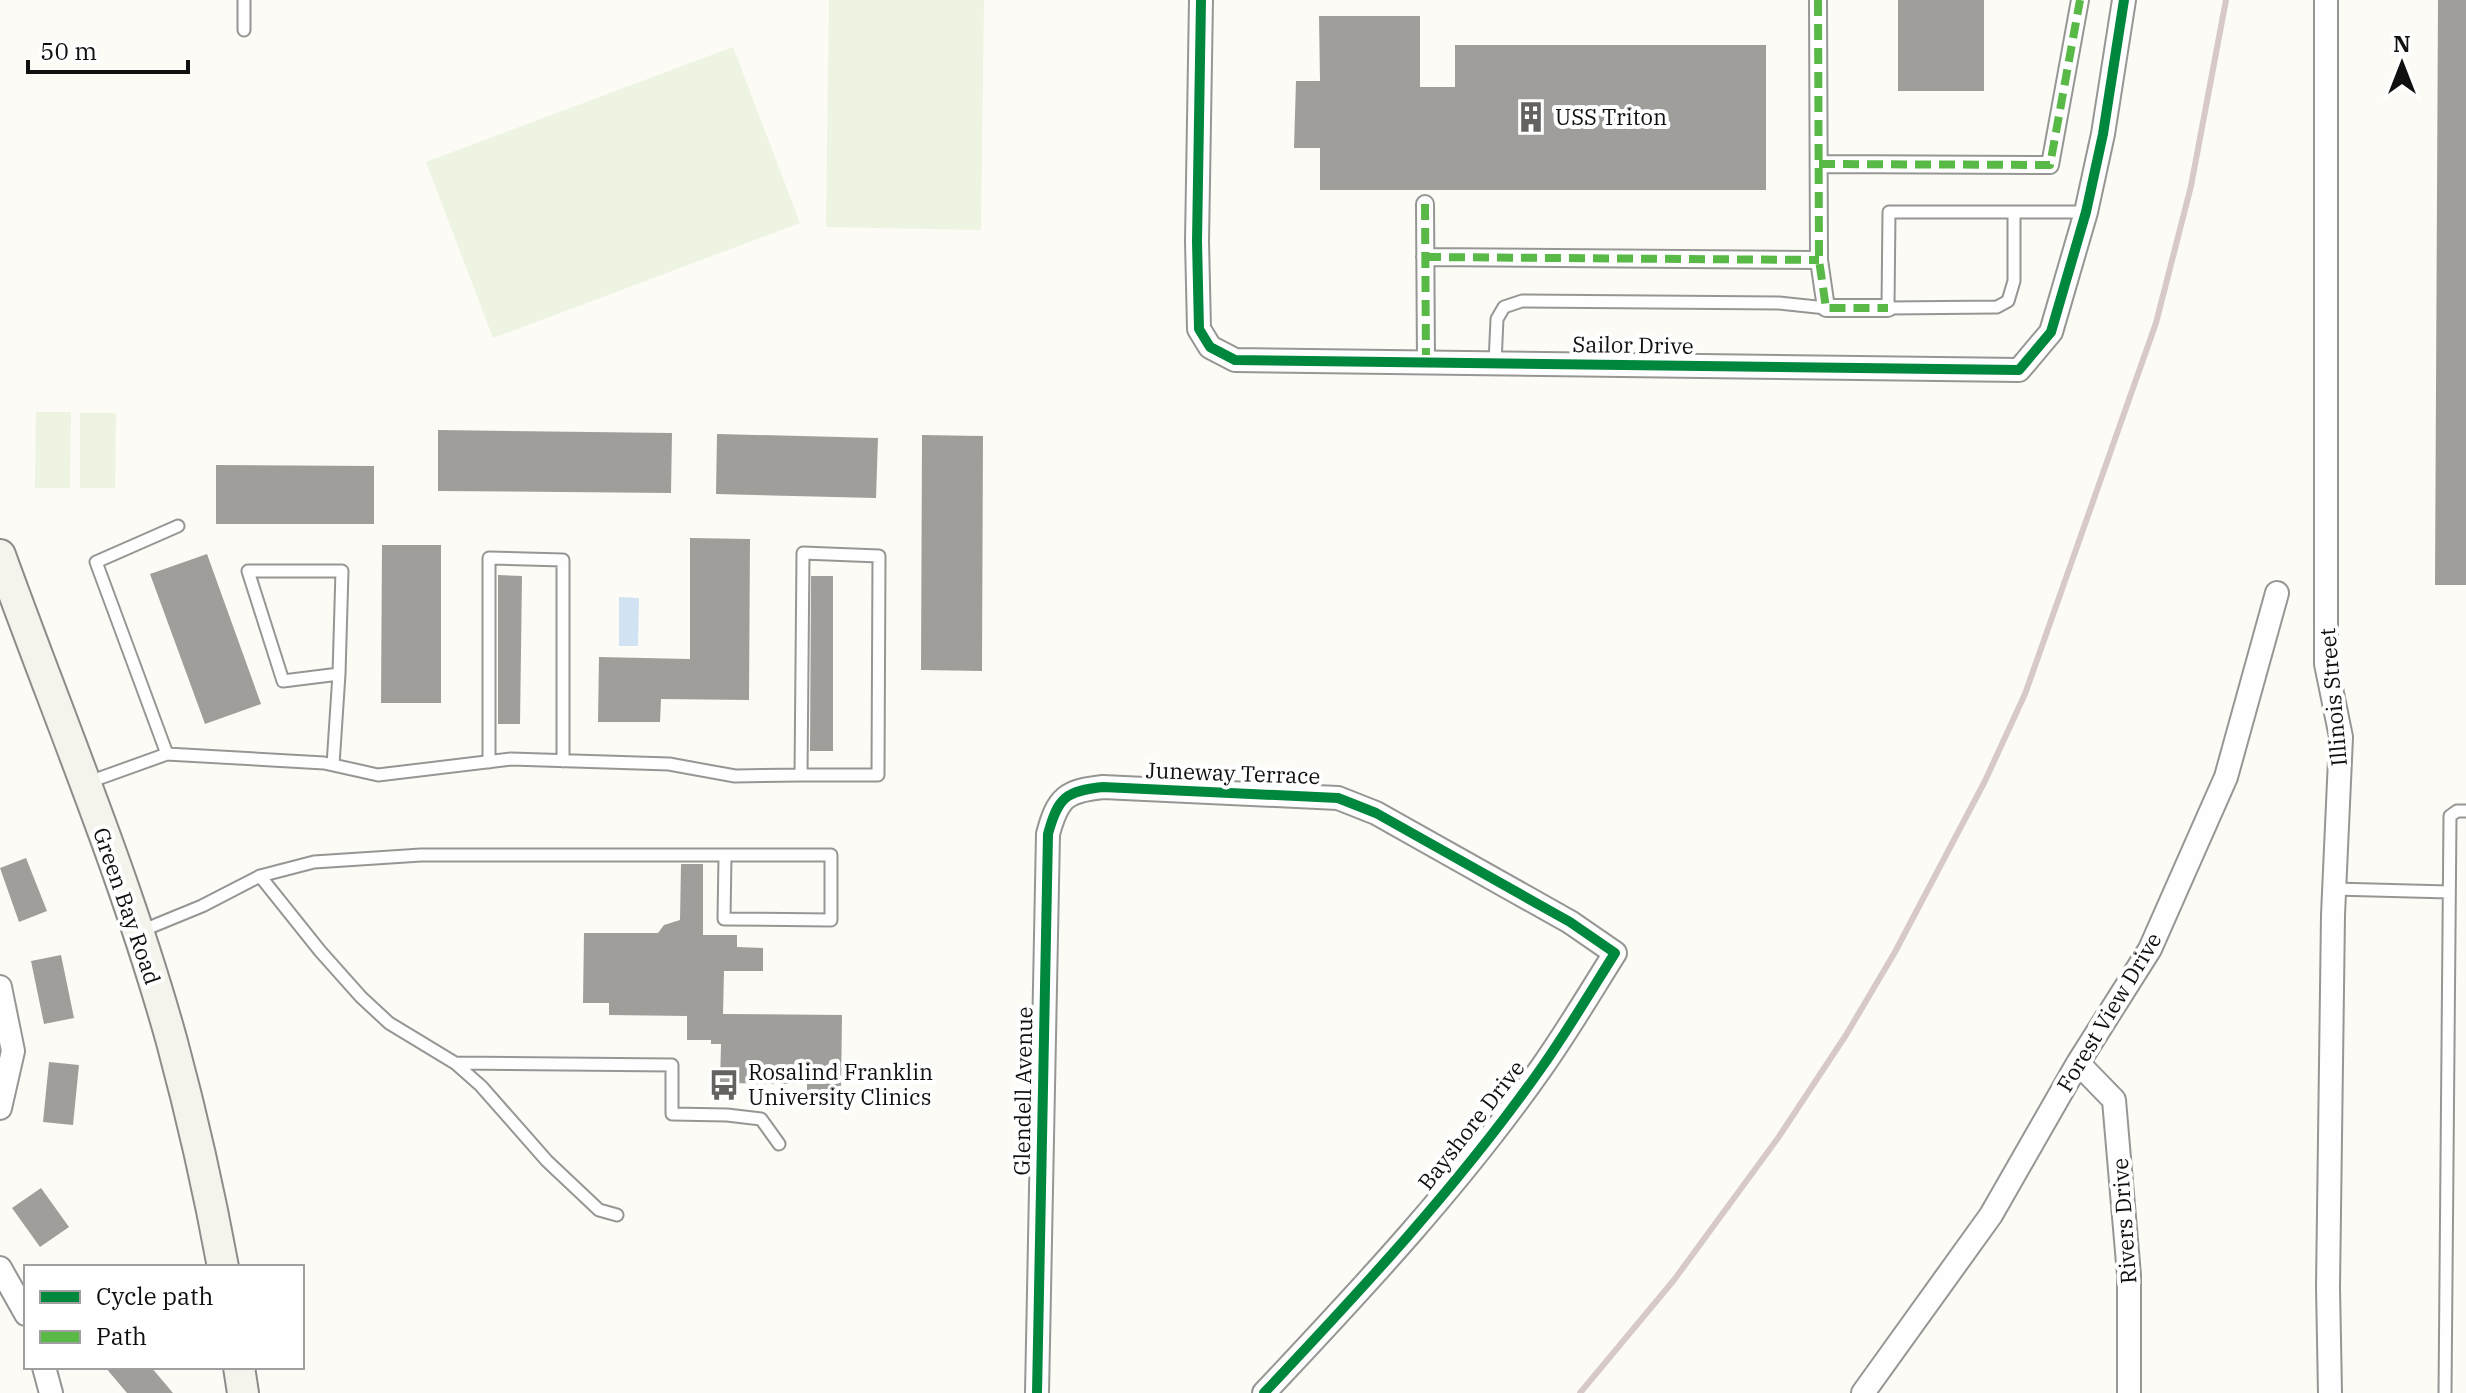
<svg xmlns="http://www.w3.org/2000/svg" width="2466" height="1393" font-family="'IBM Plex Serif',serif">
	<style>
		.pitch { fill: #edf4e2 }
		.water { fill: #d1e2f2 }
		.building { fill: #a09e9b }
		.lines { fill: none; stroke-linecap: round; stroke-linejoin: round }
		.service-casing { stroke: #969694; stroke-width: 15 }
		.pedestrian-casing { stroke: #969694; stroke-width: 20 }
		.minor-casing { stroke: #969694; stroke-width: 26 }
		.secondary-casing { stroke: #8d8c8a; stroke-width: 34 }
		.service { stroke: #fffefe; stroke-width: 11 }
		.pedestrian { stroke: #fffefe; stroke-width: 16 }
		.minor { stroke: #fffefe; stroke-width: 22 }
		.secondary { stroke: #f4f4ec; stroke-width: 30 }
		.rail { stroke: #d7c9c7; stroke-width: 6 }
		.quiet { stroke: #58b947; stroke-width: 8; stroke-dasharray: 16 8; stroke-linecap: butt }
		.cycleway-casing { stroke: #fff; stroke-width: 15 }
		.cycleway { stroke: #00873e; stroke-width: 10 }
		.labels { text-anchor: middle; stroke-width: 8; stroke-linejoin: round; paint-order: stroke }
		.poi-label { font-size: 22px; fill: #101010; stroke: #fff; text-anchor: start }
		.street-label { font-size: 22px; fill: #101010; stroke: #fff }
	</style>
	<rect width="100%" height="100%" fill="#fcfbf6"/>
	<path class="pitch" d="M829,0H984L981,230L826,227Z
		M733,47L800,223L493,338L426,162Z
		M36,412H71L70,488H35Z
		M80,413H116L115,488H80Z"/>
	<path class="water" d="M619,597L639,598L638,646H619Z"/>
	<path class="building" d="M1898,0H1984V91H1898Z
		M2438,0H2466V585H2435Z
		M1319,16H1420V87H1455V45H1766V190H1320V148H1294L1296,81H1320Z
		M438,430L672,433L671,493L438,491Z
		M717,434L878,438L876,498L716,494Z
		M922,435L983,436L982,671L921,670Z
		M216,465L374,466V524H216Z
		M690,538L750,539L749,700L661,699L660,722H598L599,657L690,659Z
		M382,545H441V703H381Z
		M207,554L261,704L205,724L150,574Z
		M498,575L522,576L520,724H498Z
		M811,576H833V751H810Z
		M26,858L47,911L19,922L0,868Z
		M681,864H703V935H737V947L763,948V971H724L723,1014L842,1015L841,1093H807V1084L720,1083L721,1044H711V1040H687V1016L609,1015V1003H583L584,933H658L664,925L680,920Z
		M61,955L74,1018L44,1024L31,961Z
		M49,1062L79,1065L73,1125L43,1122Z
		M41,1188L69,1227L40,1247L12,1208Z
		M105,1367H151L173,1393H127Z"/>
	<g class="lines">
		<defs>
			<path id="service" d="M244,0V30
				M2014,212V281L2008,301L1997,307L1888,308L1889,212H2086
				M1495,363L1497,319L1504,307L1522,301L1779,303L1826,308
				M803,553L879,556L878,775H801Z
				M248,571H342L339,674L283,681Z
				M167,754L96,562L178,526
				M489,762V558L563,560V761
				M333,765L339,674
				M89,782L167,754L324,763L378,775L511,759L669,764L735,776L801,775
				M260,876L320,951L361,997L389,1023L455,1063L481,1086L547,1161L599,1210L617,1215
				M2334,889L2449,892
				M141,931L202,906L260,876L314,862L421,855H831V920L724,919L725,856
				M455,1063L672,1065V1114L727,1115L761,1119L779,1144
				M2445,1393L2450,816L2457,811H2466"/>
			<path id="pedestrian" d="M1818,0L1819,260L1826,308H1888
				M1819,164L2050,165L2080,0
				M1425,204L1426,362
				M1425,257L1819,260"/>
			<path id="minor" d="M1201,0L1197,241L1199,329L1210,347L1235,360L2019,370L2051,332L2086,212L2103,134L2124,0
				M2326,0V664L2341,737L2333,915L2328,1287L2330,1393
				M0,987L13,1051L0,1108
				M2078,1063L2114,1100L2129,1275V1393
				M0,1268L26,1314
				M44,1367L51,1393
				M1037,1393L1048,834C1058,797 1066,791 1103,787L1338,798L1376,813L1570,922L1615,953C1591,991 1568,1030 1542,1067C1460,1184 1362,1289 1264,1393
				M1863,1393L1991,1215L2078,1063L2150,949L2226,777L2277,593"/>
			<path id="secondary" d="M0,555C58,716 126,876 172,1042C192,1116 209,1191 223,1267
				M239,1367L243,1393"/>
		</defs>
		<use href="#service" class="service-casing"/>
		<use href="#pedestrian" class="pedestrian-casing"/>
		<use href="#minor" class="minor-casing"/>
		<use href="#secondary" class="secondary-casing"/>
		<use href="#service" class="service"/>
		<use href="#pedestrian" class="pedestrian"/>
		<use href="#minor" class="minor"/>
		<use href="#secondary" class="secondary"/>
		<path class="rail" d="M1580,1393L1674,1280L1778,1138L1846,1035L1895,952L1985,781L2025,694L2156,323L2191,186L2226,0"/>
		<path class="quiet" d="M1818,0L1819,260L1826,308H1888
			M1819,164L2050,165L2080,0
			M1425,204L1426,362
			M1425,257L1819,260"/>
		<defs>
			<path id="cycleway" d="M1201,0L1197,241L1199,329L1210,347L1235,360L2019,370L2051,332L2086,212L2103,134L2124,0
				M1037,1393L1048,834C1058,797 1066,791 1103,787L1338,798L1376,813L1570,922L1615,953C1591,991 1568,1030 1542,1067C1460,1184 1362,1289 1264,1393"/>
		</defs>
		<use href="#cycleway" class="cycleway-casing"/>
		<use href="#cycleway" class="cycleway"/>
	</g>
	<defs>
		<symbol id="building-bare" viewBox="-9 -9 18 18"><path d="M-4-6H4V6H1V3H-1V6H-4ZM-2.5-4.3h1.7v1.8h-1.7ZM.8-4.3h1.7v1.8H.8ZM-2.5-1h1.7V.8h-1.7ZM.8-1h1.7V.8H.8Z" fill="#636260" stroke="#fff" stroke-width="2.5" paint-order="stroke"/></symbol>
		<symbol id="bus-bare" viewBox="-9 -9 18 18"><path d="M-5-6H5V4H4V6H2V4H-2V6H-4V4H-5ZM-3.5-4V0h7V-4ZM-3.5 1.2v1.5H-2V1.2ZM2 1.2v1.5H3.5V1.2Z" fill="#636260" stroke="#fff" stroke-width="2.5" paint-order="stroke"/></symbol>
	</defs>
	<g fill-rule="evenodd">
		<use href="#building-bare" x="1509" y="95" width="44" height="44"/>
		<use href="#bus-bare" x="702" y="1063" width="44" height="44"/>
	</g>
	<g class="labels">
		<g class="poi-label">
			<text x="1555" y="125">USS Triton</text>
			<text x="748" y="1080">Rosalind Franklin<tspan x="748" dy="25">University Clinics</tspan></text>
		</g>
		<g class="street-label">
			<text transform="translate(1633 345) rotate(1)" y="8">Sailor Drive</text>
			<text transform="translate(2333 697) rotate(-95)" y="8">Illinois Street</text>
			<text transform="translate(1233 773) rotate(2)" y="8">Juneway Terrace</text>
			<text transform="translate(127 906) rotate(71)" y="8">Green Bay Road</text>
			<text transform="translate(2109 1012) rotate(-59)" y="8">Forest View Drive</text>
			<text transform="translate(1023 1091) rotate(-89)" y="8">Glendell Avenue</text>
			<text transform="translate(1471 1125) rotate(-52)" y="8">Bayshore Drive</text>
			<text transform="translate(2124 1221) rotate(-94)" y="8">Rivers Drive</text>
		</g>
	</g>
	<rect x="24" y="1265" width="280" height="104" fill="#ffffff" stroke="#9f9f9f" stroke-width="2"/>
	<rect x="40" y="1291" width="40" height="12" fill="#00873e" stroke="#9f9f9f" stroke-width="2"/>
	<text x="96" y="1305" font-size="24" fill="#101010">Cycle path</text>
	<rect x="40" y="1331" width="40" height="12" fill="#58b947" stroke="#9f9f9f" stroke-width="2"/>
	<text x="96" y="1345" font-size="24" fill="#101010">Path</text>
	<g transform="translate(2402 64)" stroke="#ffffff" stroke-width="6" paint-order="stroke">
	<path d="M0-6L14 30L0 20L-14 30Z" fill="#101010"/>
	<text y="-12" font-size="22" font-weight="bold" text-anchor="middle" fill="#101010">N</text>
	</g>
	<path d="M28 60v12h160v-12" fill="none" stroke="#101010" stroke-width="4"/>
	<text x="40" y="60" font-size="24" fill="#101010" stroke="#ffffff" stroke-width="6" paint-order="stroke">50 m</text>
</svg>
